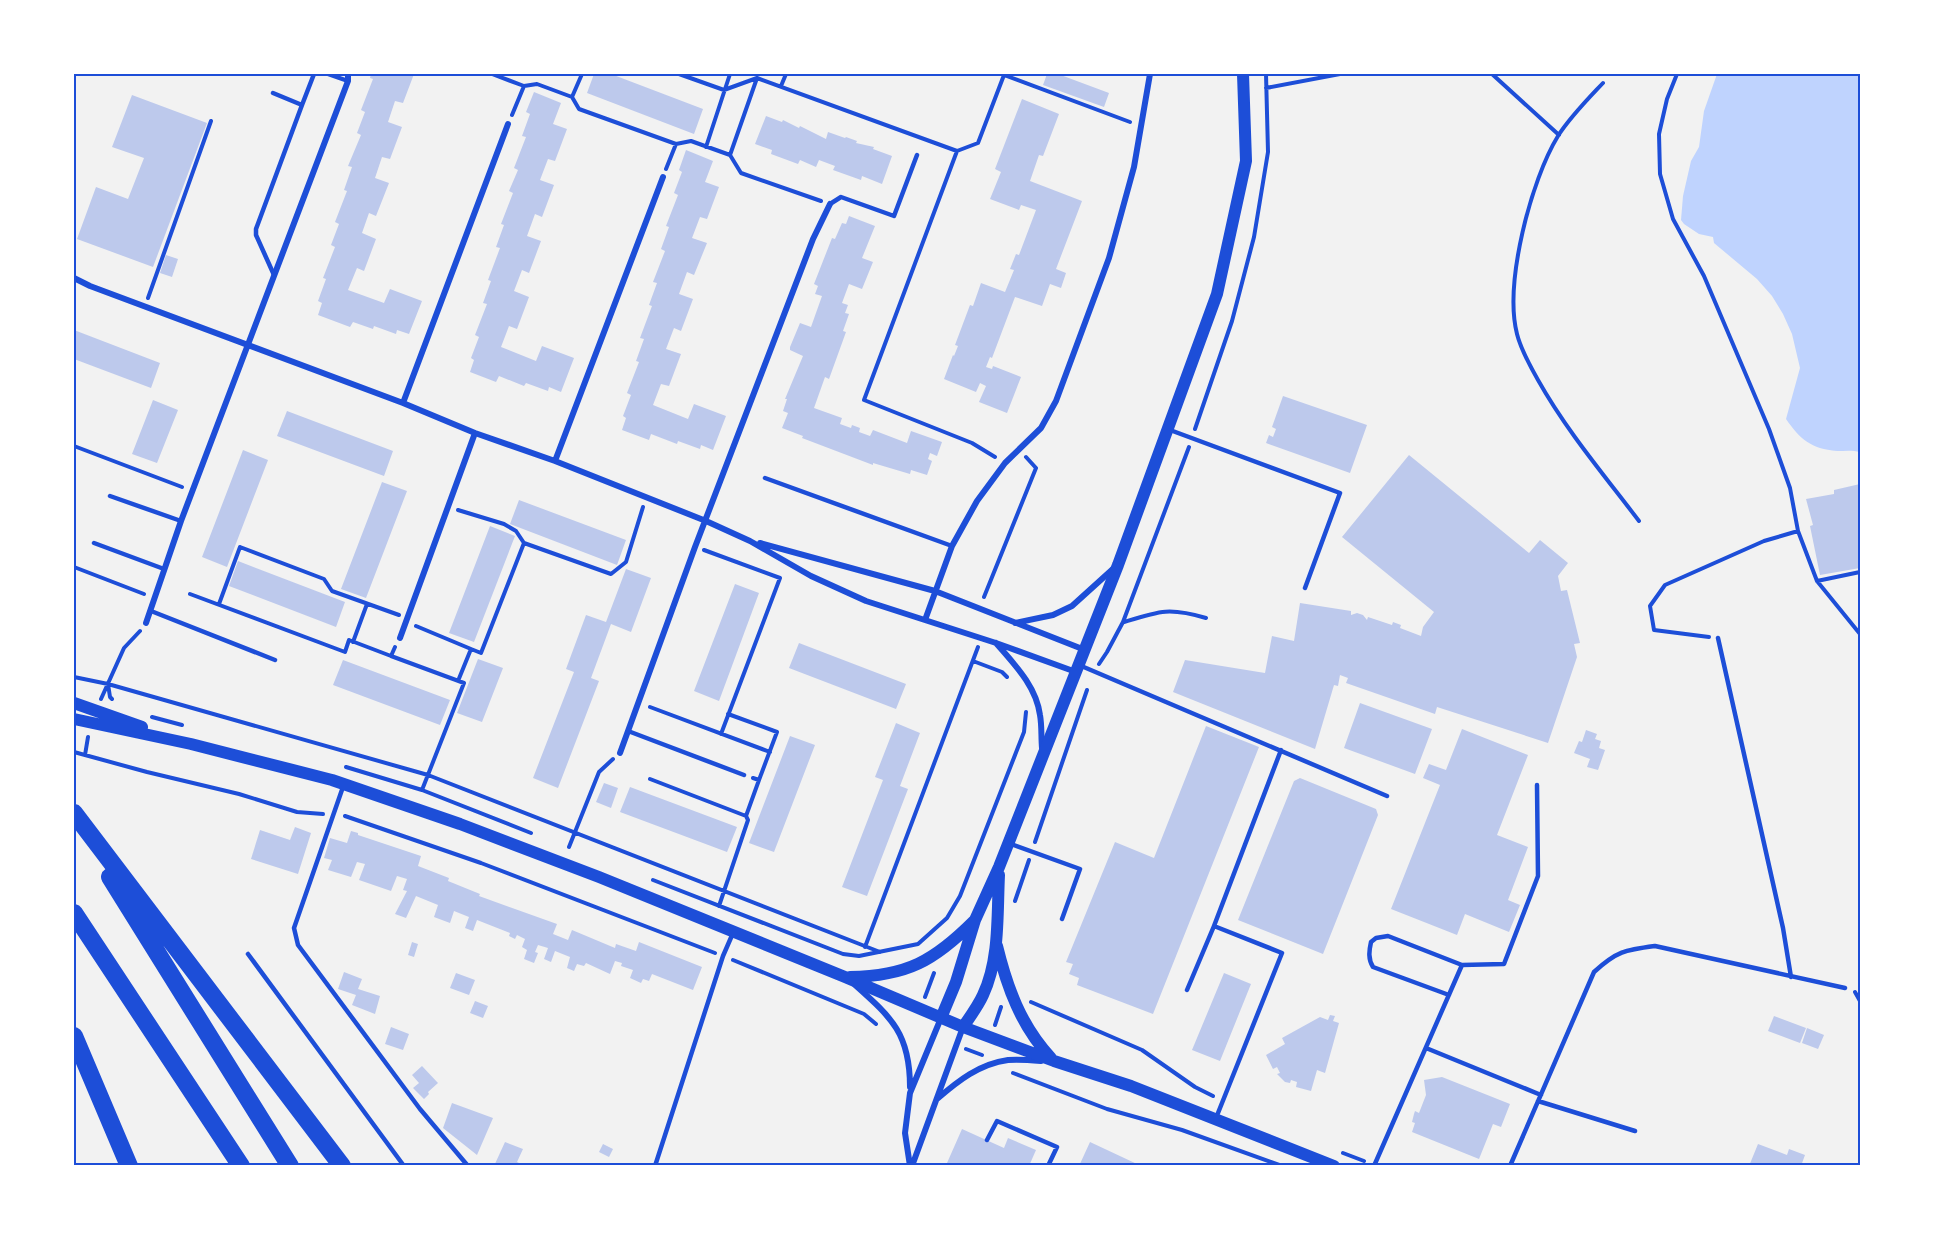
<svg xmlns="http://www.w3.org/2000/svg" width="1934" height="1239" font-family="Signika,sans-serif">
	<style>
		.water { fill: #bfd3fe }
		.building { fill: #bdc9ec }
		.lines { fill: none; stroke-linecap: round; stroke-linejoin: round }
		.path { stroke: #1d4ed8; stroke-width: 4 }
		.service { stroke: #1d4ed8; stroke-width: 4.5 }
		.minor { stroke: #1d4ed8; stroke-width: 6 }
		.secondary { stroke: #1d4ed8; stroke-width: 12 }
		.motorway { stroke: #1d4ed8; stroke-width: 18 }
		.neatline { fill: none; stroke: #1d4ed8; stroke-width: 2 }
	</style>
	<rect width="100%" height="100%" fill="#f2f2f2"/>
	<path class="water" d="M1717,74H1860V452C1852,450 1845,451 1837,451C1811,449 1800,439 1786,419L1800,368L1792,334L1783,314L1772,296L1757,279L1714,243L1713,237L1699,234L1684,224L1681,220L1683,196L1691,161L1699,147L1704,111Z"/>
	<path class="building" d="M371,74H414L403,103L395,101L388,122L402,127L390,159L382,157L375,178L389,183L376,216L369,213L362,233L376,239L364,271L357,268L348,290L384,303L390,289L422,301L409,334L397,330L396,334L374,326L373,329L353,322L350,327L318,315L322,303L318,301L326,279L323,278L335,247L331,245L339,224L335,222L347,191L344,190L352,167L348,166L361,135L357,133L365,112L361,110L373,79L370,78Z
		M594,74H611L703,109L694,134L587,93Z
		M1047,74H1058L1109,93L1104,107L1043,85Z
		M534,92L561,103L553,124L567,129L555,161L548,159L540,180L554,185L542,217L535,214L527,236L541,241L529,273L522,270L514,291L529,297L517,329L509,326L501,347L536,361L542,346L574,358L561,392L549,387L548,391L526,383L524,386L499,376L496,382L470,372L474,360L471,358L479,337L475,335L487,304L483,303L491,281L488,280L500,248L496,247L504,225L501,224L513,193L509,191L518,170L514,168L526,137L522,136L530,114L526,112Z
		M132,95L207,123L153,267L77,239L96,187L128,199L144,158L112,147Z
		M1022,99L1059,114L1043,156L1039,155L1030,181L1082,201L1056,269L1066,273L1061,288L1050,284L1042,306L1015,297L992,358L990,357L986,367L992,369L993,366L1021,377L1007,413L979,402L986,386L980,383L976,392L944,379L953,355L954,356L958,346L955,345L970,305L973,306L981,283L1005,292L1014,270L1010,269L1016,254L1019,255L1036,210L1021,205L1019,210L990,199L1001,172L995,169Z
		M766,116L782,122L783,120L799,128L800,126L826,139L828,132L845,138L846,137L857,141L856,143L874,147L873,149L892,156L882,184L862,176L861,180L833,170L835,166L819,160L816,167L800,160L798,164L771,154L772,150L755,144Z
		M686,150L713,161L705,182L719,187L707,219L700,217L692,238L707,243L694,275L687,272L679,294L693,299L681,331L674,328L666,349L681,354L669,386L661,384L653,405L688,419L694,404L726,416L713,450L701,445L700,449L678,441L677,444L651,434L649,440L622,430L626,418L623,416L631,395L627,393L639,362L636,361L644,339L640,338L652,306L649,305L657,283L653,282L665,251L661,249L669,227L666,226L678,195L674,193L682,172L679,170Z
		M849,216L875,226L862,258L873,262L862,289L849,284L842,303L848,305L845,313L849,314L843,331L846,332L829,379L825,377L814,408L842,418L840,424L851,428L852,425L860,428L859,432L870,436L873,430L907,443L911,431L942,442L937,456L930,453L928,459L932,461L927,475L911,470L910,474L873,463V465L802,438L803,436L782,428L788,413L783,411L787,399H785L803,356L790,350V347L800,323L811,327L822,296L815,294L818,286L814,284L832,238L835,239L842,223L846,224Z
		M166,255L178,259L172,277L160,273Z
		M74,330L160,363L151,388L74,359Z
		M1283,396L1367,425L1350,473L1266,443L1269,435L1273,437L1276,429L1272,427Z
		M153,400L178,410L157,463L132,454Z
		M287,411L393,451L384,476L277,436Z
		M243,450L268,460L227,567L202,557Z
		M1409,455L1529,553L1540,540L1568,563L1558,576L1561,591L1567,590L1580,643L1574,644L1577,657L1548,743L1437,707L1435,714L1346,683L1348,678L1340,675L1338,686L1334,685L1315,749L1173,692L1185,660L1265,673L1272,636L1294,641L1300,603L1351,611V615L1357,613L1363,615L1367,620L1368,617L1392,625L1393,622L1401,625L1400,628L1421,636L1423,627L1434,612L1342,537Z
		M382,482L407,491L366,598L341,589Z
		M1860,484V568L1820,575L1810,526L1813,525L1806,499L1834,494V490Z
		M519,500L626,540L617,565L510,524Z
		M490,526L515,536L474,642L449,633Z
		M238,561L345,602L336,627L229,586Z
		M626,569L651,578L631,632L611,624L591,678L599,681L558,788L533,778L574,672L566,669L586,615L606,622Z
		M735,584L759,593L719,701L694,691Z
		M799,643L906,684L896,709L789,668Z
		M478,659L503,668L482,722L457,713Z
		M343,660L450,700L440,725L333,685Z
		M1360,703L1432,729L1415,774L1344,748Z
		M896,723L920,733L900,786L908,789L867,896L842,887L883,780L875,777Z
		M1206,726L1259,747L1153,1014L1077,985L1079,978L1069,974L1073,964L1066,962L1115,842L1154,858Z
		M1462,729L1528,755L1497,835L1528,847L1508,900L1520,905L1509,932L1465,914L1457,935L1391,909L1440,785L1423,778L1429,764L1446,770Z
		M1586,730L1597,734L1595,739L1601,741L1599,748L1605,750L1598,770L1587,767L1590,759L1574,753L1579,741L1582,742Z
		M790,736L815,745L774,852L749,843Z
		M1300,778L1376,809L1378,815L1323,954L1238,920L1294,781Z
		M604,783L618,788L611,808L596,802Z
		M630,787L737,827L727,852L620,812Z
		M295,827L311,833L298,874L251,859L260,830L290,840Z
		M351,831L358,833V835L421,856L418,866L449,878L448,881L480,894L479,896L557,924L553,934L568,940L572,930L615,948L616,944L636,951L639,942L702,967L693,990L652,974L649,981L643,979L641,983L630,978L633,970L621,966L622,963L615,961L610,974L586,963L584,966L577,964L574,971L567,968L570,957L555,951L551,962L544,959L548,948L538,945L535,952L538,953L534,963L524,959L527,950L522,947L525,939L517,935L515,939L509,936L510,933L477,920L473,931L465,928L469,917L454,911L450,923L434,917L438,905L416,896L406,918L395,914L407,891L403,890L407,879L397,876L391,891L359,880L365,864L357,862L351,877L328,870L332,860L324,858L330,838L347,843Z
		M412,942L418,944L414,957L408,955Z
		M344,972L362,979L358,989L380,996L375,1014L352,1005L356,995L338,989Z
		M456,973L475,980L469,995L450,988Z
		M1224,973L1251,984L1220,1061L1192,1050Z
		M475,1001L488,1006L483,1018L470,1013Z
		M1330,1015L1335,1016L1333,1021L1339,1023L1325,1073L1317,1070L1311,1091L1296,1087L1297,1082L1291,1080L1290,1083L1285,1082L1277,1074L1280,1073L1277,1067L1273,1069L1266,1055L1285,1044L1282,1038L1320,1017L1328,1020Z
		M1774,1016L1806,1028L1800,1043L1768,1031Z
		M391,1027L409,1034L403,1050L385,1044Z
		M1807,1028L1824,1035L1818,1049L1802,1043Z
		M422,1066L438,1083L428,1092L429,1094L424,1099L413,1088L419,1083L412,1075Z
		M1442,1077L1510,1104L1501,1127L1493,1124L1479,1159L1412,1132L1415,1123L1412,1122L1414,1114L1415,1111L1419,1113L1426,1095L1424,1080Z
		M452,1103L493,1118L477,1155L443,1128Z
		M962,1129L1004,1148L1008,1138L1036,1150L1029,1166H953L947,1163Z
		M505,1142L523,1149L517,1162L525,1166H494Z
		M1090,1142L1137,1164V1166H1079Z
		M603,1144L613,1149L609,1157L599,1152Z
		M1758,1144L1787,1155L1789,1149L1805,1155L1801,1166H1749Z"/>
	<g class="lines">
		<path class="path" d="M492,74L524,86L537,84L572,97L579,109L676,144L691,141L730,155L741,173L821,201
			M679,74L724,90L757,78L957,151L864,400L972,443L995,457
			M1492,74L1559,135
			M1677,74L1667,99L1659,134L1660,174L1673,219L1704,276L1769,429L1790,488L1798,531
			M1603,83C1587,100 1570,117 1558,136C1531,180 1504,283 1517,334C1521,350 1530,366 1538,380C1566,430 1604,475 1639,521
			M781,86L786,74
			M1266,88L1340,74
			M572,97L582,74
			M512,115L524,86
			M706,147L730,74
			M957,151L978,143L1004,75L1130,122
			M730,155L757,78
			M666,169L676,144
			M148,298L211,121
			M1195,429L1232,321L1254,237L1268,152L1266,74
			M74,446L182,487
			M458,510L504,524L516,531L524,543
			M704,550L780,578L721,734
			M74,567L144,594
			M1817,581L1860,572
			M190,594L345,652L349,640L391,656L395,647
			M984,597L1036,468L1026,457
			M219,604L240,547L324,579L332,591L399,615
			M1124,622C1159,611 1169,607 1206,618
			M416,626L471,649
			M1709,637L1654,630L1650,606L1665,585L1764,541L1798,531L1817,581L1860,634
			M353,642L367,604
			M391,656L464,683L422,790
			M973,661L1002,672L1007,677
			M1099,664L1107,652L1123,622L1189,447
			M74,677L108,684L428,775L880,952
			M458,681L471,649L481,653L524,543L611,574L626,562L643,507
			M108,684L110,697L112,699
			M101,699L124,648L140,631
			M650,707L770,752
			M728,714L777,732L759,780
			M152,717L182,725
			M74,752L147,772L239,794L297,812L323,814
			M85,755L88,737
			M346,767L422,790L531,833
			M650,779L746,816
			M345,816L481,863L715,953
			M1035,842L1087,690
			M569,847L599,772L613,759
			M653,880L843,954L859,956L918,944L947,918L960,896L1024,732L1026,712
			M1015,901L1029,860
			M719,906L748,820L746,816L759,780L753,778
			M865,947L978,647
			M733,960L864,1014L876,1024
			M1855,992L1860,1001
			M925,997L934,973
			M1031,1002L1142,1050L1195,1087L1213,1096
			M995,1025L1001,1007
			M966,1049L982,1055
			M1013,1073L1107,1109L1182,1130L1282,1166
			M1343,1153L1364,1161"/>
		<path class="service" d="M328,74L348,81
			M273,93L302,105L256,229V235L274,275
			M302,105L314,74
			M830,204L841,197L894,216L917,155
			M1170,430L1340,493L1305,588
			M765,478L952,546
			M110,496L181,521
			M94,543L164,569
			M151,611L275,660
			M1718,638L1783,928L1791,977
			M1079,665L1387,796
			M628,731L744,775
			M344,784L294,928L298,945L420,1109L468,1166
			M1011,844L1080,869L1062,919
			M1214,926L1281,750
			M248,954L404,1166
			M1187,990L1214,926L1282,953L1216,1118
			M1449,995L1373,967C1368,959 1369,951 1371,942L1376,938L1388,936L1462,965
			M1426,1048L1541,1095
			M1538,1101L1635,1131
			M987,1140L997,1121L1057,1147L1048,1166
			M655,1166L723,956L733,933
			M1374,1166L1462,965L1504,964L1538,876L1537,785
			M1510,1166L1594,972C1617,951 1625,950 1655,946L1845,988"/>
		<path class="minor" d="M74,278L90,286L403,403L475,433L555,461L706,521L750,541L811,576L866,601L996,643L1076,672
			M403,403L508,124
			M555,461L663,177
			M760,543L935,591L1085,650
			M925,620L952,546L977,501L1005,463L1041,428L1056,401L1109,258L1134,167L1150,74
			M146,623L181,521L348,81V74
			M1015,623L1053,615L1072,606L1114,568
			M400,638L475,433
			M996,643C1015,665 1036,686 1040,715C1042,726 1041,737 1042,748
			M620,753L695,547L813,239L830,204
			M855,985C892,1018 910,1034 910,1087
			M937,1099C958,1081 979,1064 1008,1060C1018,1059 1030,1060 1041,1061
			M910,1166L905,1133L910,1093L941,1018
			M912,1166L963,1027"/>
		<path class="secondary" d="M74,703L142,727
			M74,719L191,744L332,780L460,824L599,877L845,977L963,1027L1054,1061L1131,1086L1334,1166
			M997,946C1007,987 1021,1026 1051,1058
			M850,977C907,976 934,961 974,921
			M941,1018L956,982L975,920L999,867L1118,565L1217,294L1246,161L1243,74
			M963,1027C970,1017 978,1006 983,995C1000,959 997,914 999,875"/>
		<path class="motorway" d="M74,813L342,1166
			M110,877L290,1166
			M74,913L241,1166
			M74,1036L129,1166"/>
	</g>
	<rect width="1934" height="1239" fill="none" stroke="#ffffff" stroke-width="150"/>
	<rect x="75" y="75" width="1784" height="1089" class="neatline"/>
</svg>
